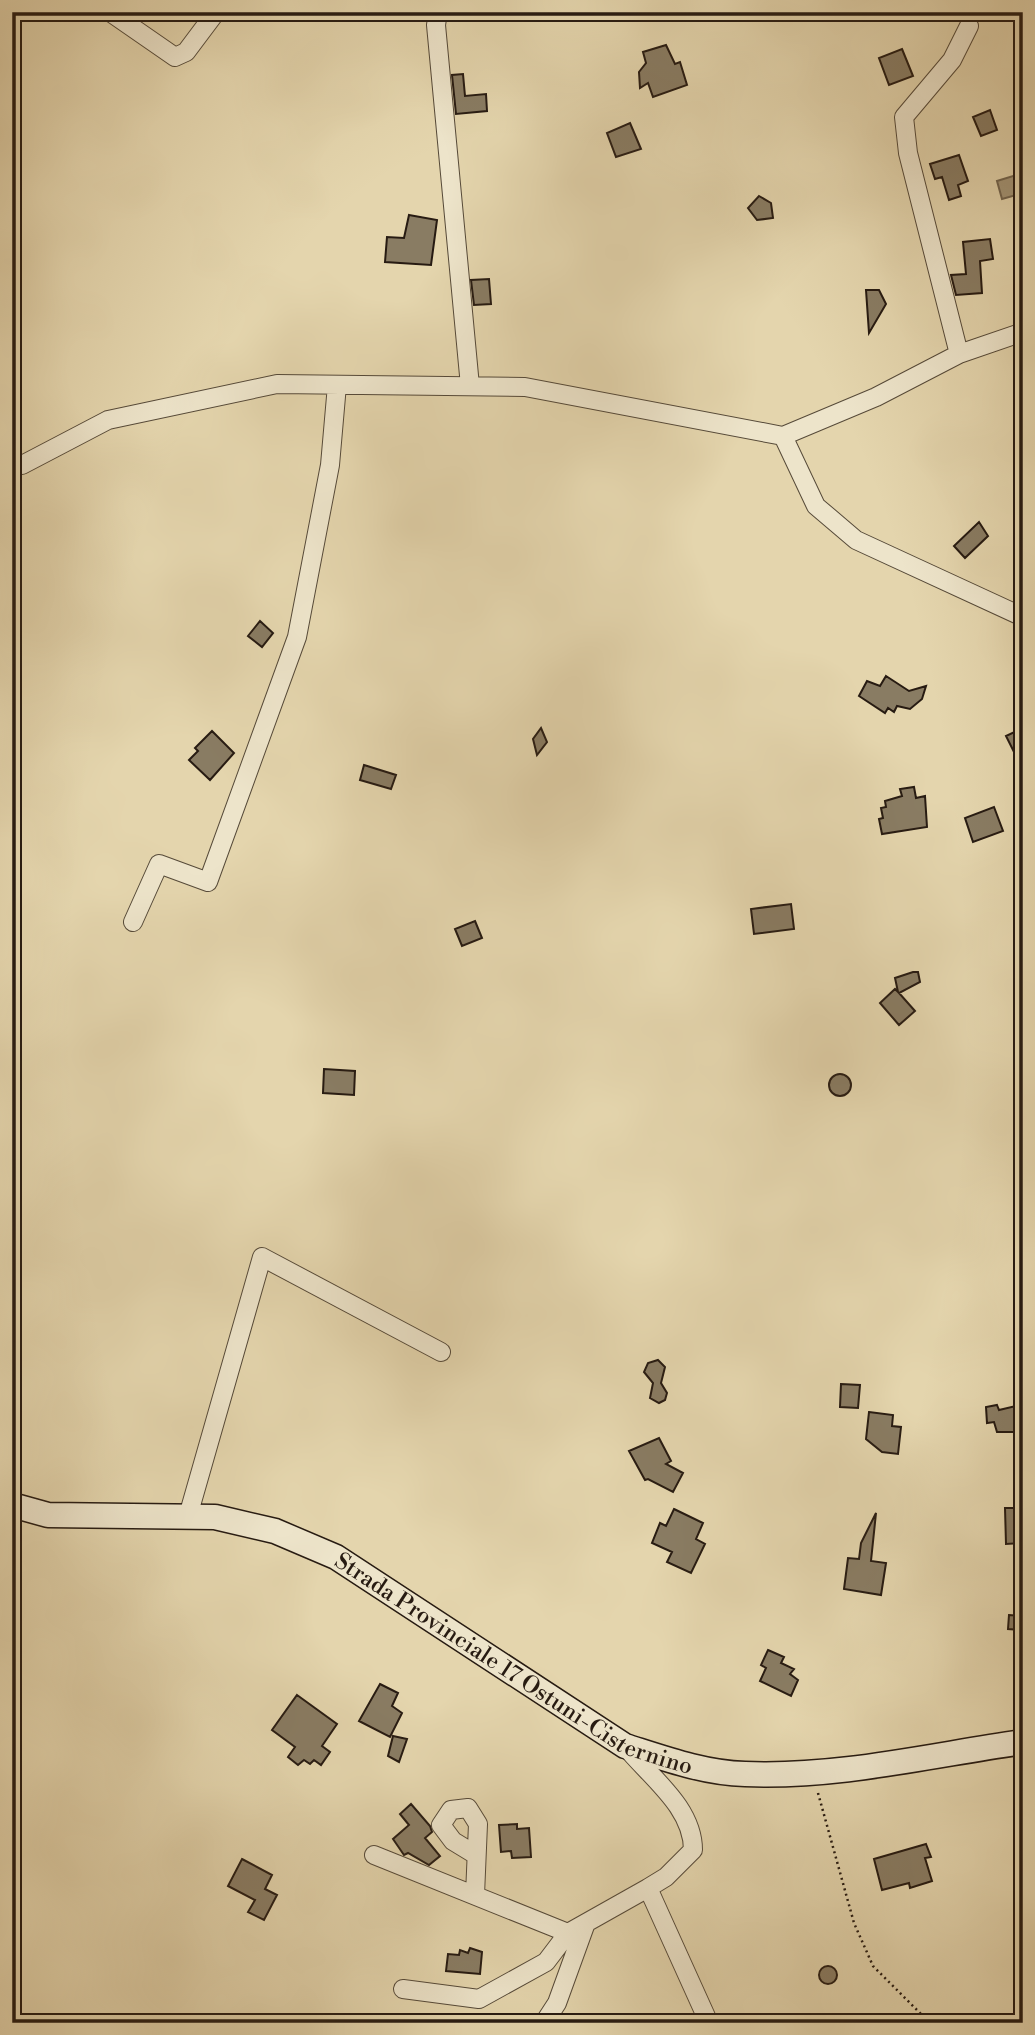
<svg xmlns="http://www.w3.org/2000/svg" width="1035" height="2035" font-family="'Libre Bodoni',serif">
	<style>
		.water { fill: #a49678; stroke: #72654f; stroke-width: 2 }
		.building { fill: #897c63; stroke: #271b12; stroke-width: 2 }
		.lines { fill: none; stroke-linecap: round; stroke-linejoin: round }
		.minor-casing { stroke: #564a39; stroke-width: 20 }
		.secondary-casing { stroke: #271b12; stroke-width: 27 }
		.path { stroke: #271b12; stroke-width: 2.5; stroke-dasharray: 2 3.5; stroke-linecap: butt }
		.minor { stroke: #ede4ca; stroke-width: 18 }
		.secondary { stroke: #ede4ca; stroke-width: 24 }
		.labels { text-anchor: middle; stroke-width: 7; stroke-linejoin: round; paint-order: stroke }
		.street-label { font-size: 23px; fill: #271b12; stroke: #ede4ca }
	</style>
	<rect width="100%" height="100%" fill="#e4d5ad"/>
	<filter id="stains"><feTurbulence type="fractalNoise" baseFrequency=".00286" numOctaves="4"/><feColorMatrix values="0 0 0 0 .2 0 0 0 0 .09 0 0 0 0 .02 0 0 0 .5 -.17"/></filter>
	<radialGradient id="worn" r=".72"><stop offset=".6" stop-color="#630" stop-opacity="0"/><stop offset="1" stop-color="#630" stop-opacity=".3"/></radialGradient>
	<path class="water" d="M1023,173V193L1002,199L997,181Z"/>
	<path class="building" d="M666,45L675,64L680,62L687,85L653,97L648,83L640,88L639,72L646,63L643,52Z
		M902,49L913,76L889,85L879,58Z
		M463,74L465,96L486,94L487,111L456,114L452,75Z
		M990,110L997,130L981,136L973,117Z
		M630,123L641,149L616,157L607,133Z
		M959,155L968,181L958,185L961,196L949,200L942,177L935,179L930,164Z
		M759,196L771,203L773,218L757,220L748,208Z
		M409,215L437,220L431,265L385,262L387,237L404,238Z
		M990,239L993,259L980,261L982,293L956,295L951,275L966,274L963,242Z
		M489,279L491,304L474,305L471,280Z
		M866,290H879L886,304L869,333Z
		M979,522L988,536L965,558L954,546Z
		M260,621L273,633L262,647L248,636Z
		M886,676L909,691L926,686L922,699L910,709L897,706L894,712L888,708L885,713L859,696L867,681L880,686Z
		M541,728L547,742L537,755L533,739Z
		M1019,730L1023,737V770L1006,736Z
		M212,731L234,753L210,780L189,760L198,751L195,748Z
		M364,765L396,775L391,789L360,780Z
		M914,787L916,798L925,796L927,827L882,834L879,819L883,818L881,808L886,807L885,801L902,796L900,789Z
		M994,807L1003,831L973,842L965,818Z
		M791,904L794,929L754,934L751,909Z
		M475,921L482,938L462,946L455,929Z
		M913,972H918L920,982L899,993L915,1011L899,1025L880,1003L895,989L898,992L895,978Z
		M324,1069L355,1071L354,1095L323,1093Z
		M829 1085a11 11 0 1 1 22 0a11 11 0 1 1-22 0Z
		M658,1360L665,1367L661,1383L667,1393L665,1400L659,1403L650,1398L653,1383L644,1372L648,1363Z
		M841,1384L860,1385L858,1408L840,1407Z
		M997,1405L999,1410L1020,1405L1023,1432H997L994,1422L987,1423L986,1407Z
		M869,1412L893,1415L892,1426L901,1427L898,1454L882,1452L866,1439Z
		M659,1438L671,1461L666,1464L683,1473L673,1492L648,1479L645,1480L629,1451Z
		M1005,1508H1023V1543L1006,1544Z
		M674,1509L703,1523L696,1539L705,1544L691,1573L667,1562L672,1552L652,1543L660,1523L666,1526Z
		M876,1513L871,1561L886,1563L881,1595L844,1589L848,1558L859,1559L861,1543Z
		M1009,1615L1023,1616V1630L1008,1629Z
		M768,1650L784,1657L781,1663L794,1669L790,1674L798,1680L791,1696L760,1681L766,1668L761,1665Z
		M380,1684L398,1693L392,1706L402,1713L390,1737L359,1721Z
		M297,1695L337,1724L322,1746L330,1752L321,1765L314,1760L310,1764L304,1760L298,1765L288,1757L295,1747L272,1730Z
		M393,1736L407,1739L399,1762L388,1756Z
		M411,1804L430,1826L432,1832L425,1838L440,1856L429,1865L408,1853L404,1855L393,1839L409,1825L400,1814Z
		M517,1824V1829L529,1828L531,1857L512,1858L511,1851L501,1852L499,1825Z
		M926,1844L931,1857L925,1858L932,1881L910,1888L909,1883L882,1890L874,1859Z
		M242,1859L272,1875L265,1889L277,1895L264,1920L248,1912L255,1900L228,1886Z
		M470,1948L482,1952L480,1974L446,1971L448,1954L459,1955L460,1950L468,1953Z
		M819 1975a9 9 0 1 1 18 0a9 9 0 1 1-18 0Z"/>
	<g class="lines">
		<defs>
			<path id="minor" d="M110,12L175,57L186,52L216,12
				M438,12L436,25L470,386
				M959,354L908,153L904,117L952,60L969,26
				M783,436L876,397L959,354L1023,332
				M12,465H22L108,420L277,384L525,387L783,436L816,506L856,540L1023,617
				M133,922L159,864L208,882L297,637L330,465L337,385
				M188,1516L262,1257L441,1352
				M625,1746C650,1777 693,1807 693,1850L666,1877L648,1888L709,2023
				M374,1855L568,1933
				M475,1895L478,1824L468,1808L451,1810L441,1825L453,1841L476,1855
				M403,1989L479,1999L546,1962L568,1933L648,1888
				M544,2023L557,2003L586,1923"/>
			<g id="secondary">
				<path id="s1" d="M12,1505L48,1515L215,1517L275,1531L336,1557L625,1746C663,1758 704,1773 745,1774C837,1778 932,1755 1023,1742"/>
			</g>
		</defs>
		<use href="#minor" class="minor-casing"/>
		<use href="#secondary" class="secondary-casing"/>
		<path class="path" d="M818,1793L854,1923L873,1966L930,2023"/>
		<use href="#minor" class="minor"/>
		<use href="#secondary" class="secondary"/>
	</g>
	<g class="labels">
		<g class="street-label">
			<text dy="8" stroke="none"><textPath href="#s1" startOffset="541">Strada Provinciale 17 Ostuni-Cisternino</textPath></text>
		</g>
	</g>
	<rect width="1035" height="2035" fill="none" stroke="#e4d5ad" stroke-width="42"/>
	<rect x="14" y="14" width="1007" height="2007" fill="none" stroke="#271b12" stroke-width="3.5"/>
	<rect x="21" y="21" width="993" height="1993" fill="none" stroke="#271b12" stroke-width="2"/>
	<rect width="100%" height="100%" filter="url(#stains)"/>
	<rect width="100%" height="100%" fill="url(#worn)"/>
</svg>
